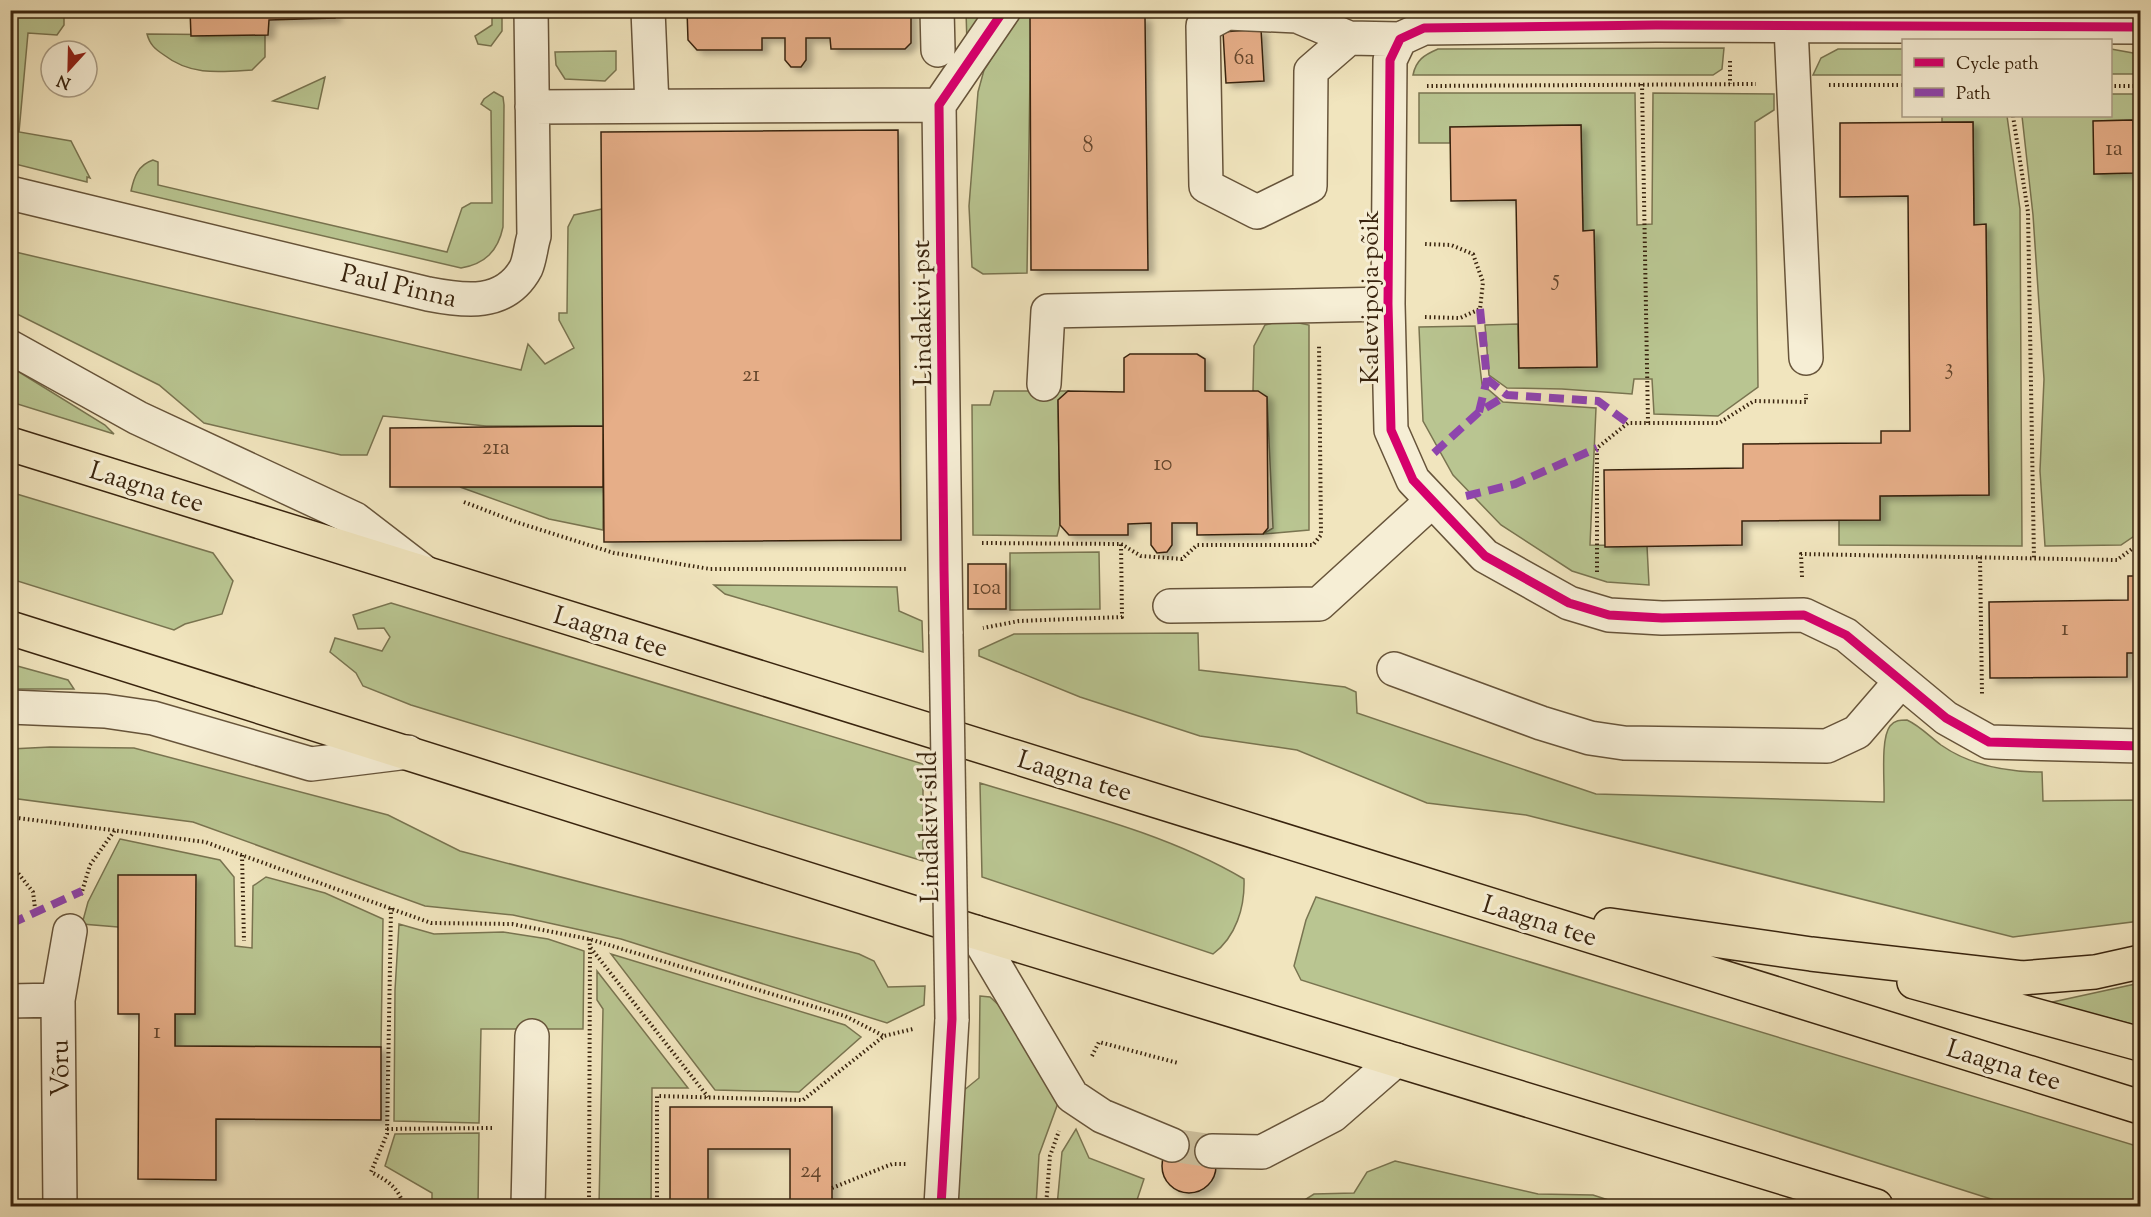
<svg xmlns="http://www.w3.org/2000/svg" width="2151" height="1217" font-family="'Sorts Mill Goudy',serif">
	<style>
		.green { fill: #b9c591; stroke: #797450; stroke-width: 1.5 }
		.building { fill: #e6ae88; stroke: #39240e; stroke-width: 1.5; filter: url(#shadow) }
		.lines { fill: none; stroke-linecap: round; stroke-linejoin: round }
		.minor-tunnel { stroke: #ccbe9b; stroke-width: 33; stroke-dasharray: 33 16; stroke-linecap: butt }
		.minor-casing { stroke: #67543a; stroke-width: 36 }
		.major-casing { stroke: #39240e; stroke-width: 36 }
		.path { stroke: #39240e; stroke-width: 4; stroke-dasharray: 1.5 3; stroke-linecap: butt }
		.minor { stroke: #f6eed5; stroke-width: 33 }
		.major { stroke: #f1e5be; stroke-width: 33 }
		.minor-bridge-casing { stroke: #67543a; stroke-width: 36; stroke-linecap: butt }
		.minor-bridge { stroke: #f6eed5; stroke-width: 33 }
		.quiet { stroke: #8e44ad; stroke-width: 8; stroke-dasharray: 15 8; stroke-linecap: butt }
		.cycleway-casing { stroke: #f6eed5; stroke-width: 13 }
		.cycleway { stroke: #d6006c; stroke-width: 9 }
		.labels { text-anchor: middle; stroke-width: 6; stroke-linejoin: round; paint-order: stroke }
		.number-label { font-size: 22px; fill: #64462c }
		.street-label { font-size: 26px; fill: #39240e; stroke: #f6eed5 }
	</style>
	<defs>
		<filter id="shadow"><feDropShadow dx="6" dy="4" stdDeviation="3" flood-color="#0004"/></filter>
	</defs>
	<rect width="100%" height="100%" fill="#f1e5be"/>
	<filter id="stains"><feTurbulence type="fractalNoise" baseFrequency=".00333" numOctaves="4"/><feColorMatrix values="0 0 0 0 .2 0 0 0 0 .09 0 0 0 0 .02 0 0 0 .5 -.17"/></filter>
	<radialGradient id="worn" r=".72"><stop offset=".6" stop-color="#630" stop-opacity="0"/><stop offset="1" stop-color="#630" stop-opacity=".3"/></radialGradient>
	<path class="green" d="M10,11H64V25L57,35L28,33L19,132L71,141L90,178L87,177V182L11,163Z
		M492,11H502V31L491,46L478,44L475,36L492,25Z
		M966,11H987L967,44Z
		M1022,11H1031L1027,273L983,274L972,267L969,206L978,92L984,70Z
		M147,34L265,35V57L252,70C220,72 191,76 164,55C155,49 150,45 147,34Z
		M1724,48L1722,69L1713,75H1413C1416,60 1424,55 1438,49Z
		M1838,49H1903V75H1813L1821,58Z
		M2111,49L2133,53L2140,58V74H2111Z
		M616,51V70L605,81L565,79L556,65L555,52Z
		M325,77L318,109L273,101Z
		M494,92L503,97L504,105L503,227C498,251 485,264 461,268L131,191C134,177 138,165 153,160L158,162V185L447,252L462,208L471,203H492L491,111L481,104L484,99Z
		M1419,93H1635L1637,225L1652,224L1653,93L1774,94V110L1755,122L1758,387L1718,416L1654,414L1652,379H1634L1632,394L1562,389L1507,388L1489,375L1485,325L1518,324L1519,368L1597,366L1594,231H1583L1581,125L1450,127V143H1419Z
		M2111,94H2140V120L2094,121V174L2140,172V532L2121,545L2045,546L2040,471L2044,379L2033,215L2022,116H2110Z
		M1942,116H2007L2020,209L2022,546L1839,545V520H1880V496L1989,495L1986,225H1974L1973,122H1942Z
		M602,209L603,426H486L383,416L367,455H341L204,423L159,385L11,311V251L521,370L528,344L545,364L574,348L559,320V313H567L568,227L574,215Z
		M1284,320L1309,325V530L1263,534L1273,528L1267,397L1253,391L1254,346L1265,325Z
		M1475,326L1482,384L1503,402L1596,408L1590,545L1647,546L1649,585L1607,582L1572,571L1501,525L1453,475L1423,421L1419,327Z
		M11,367L105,425L114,434L11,402Z
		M994,391H1068L1058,400L1060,525L1057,536L973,535L972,405H990Z
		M460,487H603V530L549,519Z
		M10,492L213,553L233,581L222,614L185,624L174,630L11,579Z
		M1099,552L1100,609L1010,610V553Z
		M714,585L897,587L899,611L922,621L923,652L725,594Z
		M391,603L923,764V861L411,705L363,686L356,673L330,652L335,638L382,651L390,637L384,628L358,629L353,615Z
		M1198,633L1199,670L1345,687L1356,692L1357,713L1596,794L1884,802C1885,784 1880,739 1890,726C1895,720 1900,720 1907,720C1920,726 1929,736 1941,745C1971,766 2006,772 2042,772L2043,801L2140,800V921L2013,937L1526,815L1427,803L1297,750L1200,736L1080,697L979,656V650L1014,634Z
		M10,664L68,680L74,689H11Z
		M50,747L134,748L388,815L460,851L859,954L874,961L888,987L925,986L924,1005L887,1023L621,939L513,915L425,906L193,822L11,798V749Z
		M980,783C1068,810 1165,832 1244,879C1245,907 1236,937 1213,954L982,877Z
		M120,839L220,860L234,877L235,946L252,948L253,886L266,877L325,893L383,919L381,1047L175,1046V1014H195V875L118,927L82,924L88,902Z
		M1316,897L2140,1147V1206H2013L1301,980L1294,966L1306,920Z
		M399,924L434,934L503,932L548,939L584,951L583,1029H481L479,1123L394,1121L395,990Z
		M611,954L845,1025L861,1037L799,1092L715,1090Z
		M597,971L688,1088H652L651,1206H599L603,1009L597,1000Z
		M2140,983V1026L2048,1003Z
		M980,996L990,997L1003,1009L1058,1103L1039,1155L1036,1206H956L963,1091L979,1078Z
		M11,1122H12L13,1206H10Z
		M1076,1129L1089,1158L1144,1179L1135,1206H1057L1062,1152Z
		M479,1133L478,1206H432V1193L385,1166L395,1134Z
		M1395,1161L1538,1194L1593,1195L1627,1206H1295L1314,1194L1354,1193L1367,1172Z"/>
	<path class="building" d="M190,10H335V18L269,20L268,35L191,36Z
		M687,10H911V43L905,49H831L830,38H806V60L801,67H791L785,60V38H762V50H697L688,40Z
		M1030,17H1145L1148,270H1031Z
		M1261,29L1264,81L1226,83L1223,32Z
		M2133,120L2134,173L2094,174L2093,121Z
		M1973,122L1974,225L1986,224L1989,495L1880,496V520L1742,521V545L1605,547L1604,470L1743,468V444L1881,443V431H1910L1908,196L1840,197V123Z
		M1581,125L1583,231L1594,230L1597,367L1519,368L1516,200L1451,201L1450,127Z
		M898,130L901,540L604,542L601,132Z
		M1130,354H1197L1205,359V391H1258L1267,397L1268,528L1263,534L1197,535V523H1172V545L1167,552L1157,553L1151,545V523L1128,524V535H1069L1060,525L1058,400L1068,391L1124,392V358Z
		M603,426V487H390V428Z
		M968,564H1006V609H968Z
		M2128,576H2140V653H2127V677L1990,678L1989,602L2128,600Z
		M118,875H196L195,1014H175V1046L381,1047V1120L216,1119V1180L138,1179L139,1014H118Z
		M670,1107H832V1206H790V1149H708V1206H670Z
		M1162 1166a27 27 0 1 1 54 0a27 27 0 1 1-54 0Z"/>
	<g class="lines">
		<path class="minor-tunnel" d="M1172,1145L1212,1151"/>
		<defs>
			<path id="minor" d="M648,10L652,106
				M937,10L938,50
				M1791,27L1806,358
				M2140,27L1656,25L1424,28L1400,39L1390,60L1388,304L1391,430L1413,480L1485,556L1569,603L1609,615L1662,618L1804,615L1846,635L1946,718L1989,742L2140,746
				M1349,38L1311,71L1310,186L1257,212L1206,186L1203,26L1227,13L1297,16L1349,38L1400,39
				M532,107L939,105
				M10,193L428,294C464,301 505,307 526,268C530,259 531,245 534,236L531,10
				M10,347L138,418L355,519L424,572
				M1044,384L1048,311L1388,304
				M1170,606L1319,604L1432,501
				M946,634L939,105L1004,10
				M1394,669L1541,723L1590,738L1624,743L1827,746L1857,732L1901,681
				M10,707L105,711L153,718L311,764L408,752
				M975,932L1072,1096L1102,1116L1172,1145
				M10,1001L58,1000
				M1212,1151L1262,1152L1333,1115L1396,1060
				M60,1206L58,1000L70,931
				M528,1206L532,1036
				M941,1206L952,1019"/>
			<path id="major" d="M10,444L2140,1107
				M10,628L975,932L1876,1206
				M1610,925L1811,954L2022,978L2095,972L2140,962
				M1914,982L2140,1044"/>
		</defs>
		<use href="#minor" class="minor-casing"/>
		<use href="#major" class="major-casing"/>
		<path class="path" d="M1730,61V84
			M1642,84L1648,423
			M1829,85H1904
			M1427,86L1756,84
			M2110,86H2140
			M2013,116L2028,212L2034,559
			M1425,317L1460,318L1480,309L1483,282L1473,254L1451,245L1425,244
			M464,502L516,522L614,553L710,569H907
			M982,543L1121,544L1122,617L1019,621L983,628
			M1121,544L1141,556L1182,559L1197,545H1313L1321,535L1319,344
			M1980,557L1982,694
			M1597,572V448L1628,423H1719L1754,401L1806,402V394
			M1802,577L1801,554L2117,560L2140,543
			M10,817L205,842L431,923L512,924L589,939L845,1016L884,1036
			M242,855L244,941
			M10,863L33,892L36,916
			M81,895L90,865L115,830
			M391,908L387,1134L371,1172C388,1181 398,1187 404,1206
			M589,939L590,947L708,1097
			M1092,1056L1099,1042L1178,1063
			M387,1129L493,1128
			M832,1188L892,1164H906
			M589,1206L590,947
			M657,1206V1096L803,1100L884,1036L913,1029
			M1046,1206L1050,1156L1059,1131"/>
		<use href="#minor" class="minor"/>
		<use href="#major" class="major"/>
		<defs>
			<path id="minor-bridge" d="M946,634L952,1019"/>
		</defs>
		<use href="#minor-bridge" class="minor-bridge-casing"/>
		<use href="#minor-bridge" class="minor-bridge"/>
		<path class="quiet" d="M1480,309L1487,379L1507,395L1598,401L1628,423
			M1479,412L1487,379
			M1434,453L1479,412L1507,395
			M1466,496L1515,484L1597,448
			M10,924L82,891"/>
		<defs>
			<path id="cycleway" d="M2140,27L1656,25L1424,28L1400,39L1390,60L1388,304L1391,430L1413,480L1485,556L1569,603L1609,615L1662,618L1804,615L1846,635L1946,718L1989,742L2140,746
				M941,1206L952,1019L944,569L939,105L1004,10"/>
		</defs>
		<use href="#cycleway" class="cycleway-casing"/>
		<use href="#cycleway" class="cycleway"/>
	</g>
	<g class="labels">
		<g class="number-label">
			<text x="1244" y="64">6a</text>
			<text x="1088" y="152">8</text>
			<text x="2114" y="155">1a</text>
			<text x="1556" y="285">5</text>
			<text x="1949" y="374">3</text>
			<text x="751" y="381">21</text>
			<text x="496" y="454">21a</text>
			<text x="1163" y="470">10</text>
			<text x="987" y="594">10a</text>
			<text x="2065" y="635">1</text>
			<text x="157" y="1038">1</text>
			<text x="811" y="1177">24</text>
		</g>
		<g class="street-label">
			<text transform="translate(399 285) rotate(13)" y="9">Paul Pinna</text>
			<text transform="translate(1369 297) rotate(-90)" y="9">Kalevipoja põik</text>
			<text transform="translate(921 313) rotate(-91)" y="9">Lindakivi pst</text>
			<text transform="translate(147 486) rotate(17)" y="9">Laagna tee</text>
			<text transform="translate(611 631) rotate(17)" y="9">Laagna tee</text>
			<text transform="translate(1075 775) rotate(17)" y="9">Laagna tee</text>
			<text transform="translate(928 827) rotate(-91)" y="9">Lindakivi sild</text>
			<text transform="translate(1540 920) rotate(17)" y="9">Laagna tee</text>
			<text transform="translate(2004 1064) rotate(17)" y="9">Laagna tee</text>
			<text transform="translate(59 1068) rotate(-91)" y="9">Võru</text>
		</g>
	</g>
	<rect width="2151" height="1217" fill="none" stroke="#f1e5be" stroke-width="36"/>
	<rect x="12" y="12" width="2127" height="1193" fill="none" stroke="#39240e" stroke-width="3"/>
	<rect x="18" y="18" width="2115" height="1181" fill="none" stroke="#39240e" stroke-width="1.5"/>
	<rect x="1902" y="39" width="210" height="78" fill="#f6eed5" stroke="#aa9d85" stroke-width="1.5"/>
	<rect x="1914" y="58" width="30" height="9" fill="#d6006c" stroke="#aa9d85" stroke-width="1.5"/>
	<text x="1956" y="69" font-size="18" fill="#39240e">Cycle path</text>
	<rect x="1914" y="88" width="30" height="9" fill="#8e44ad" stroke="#aa9d85" stroke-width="1.5"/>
	<text x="1956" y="99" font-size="18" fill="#39240e">Path</text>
	<g transform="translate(69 69) rotate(202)"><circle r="28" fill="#f6eed5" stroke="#aa9d85" stroke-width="1.5"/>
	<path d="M0-4.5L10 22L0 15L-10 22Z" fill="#8f2418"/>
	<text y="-9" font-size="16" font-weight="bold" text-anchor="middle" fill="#39240e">N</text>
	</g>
	<rect width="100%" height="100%" filter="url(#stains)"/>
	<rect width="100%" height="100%" fill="url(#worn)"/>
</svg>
